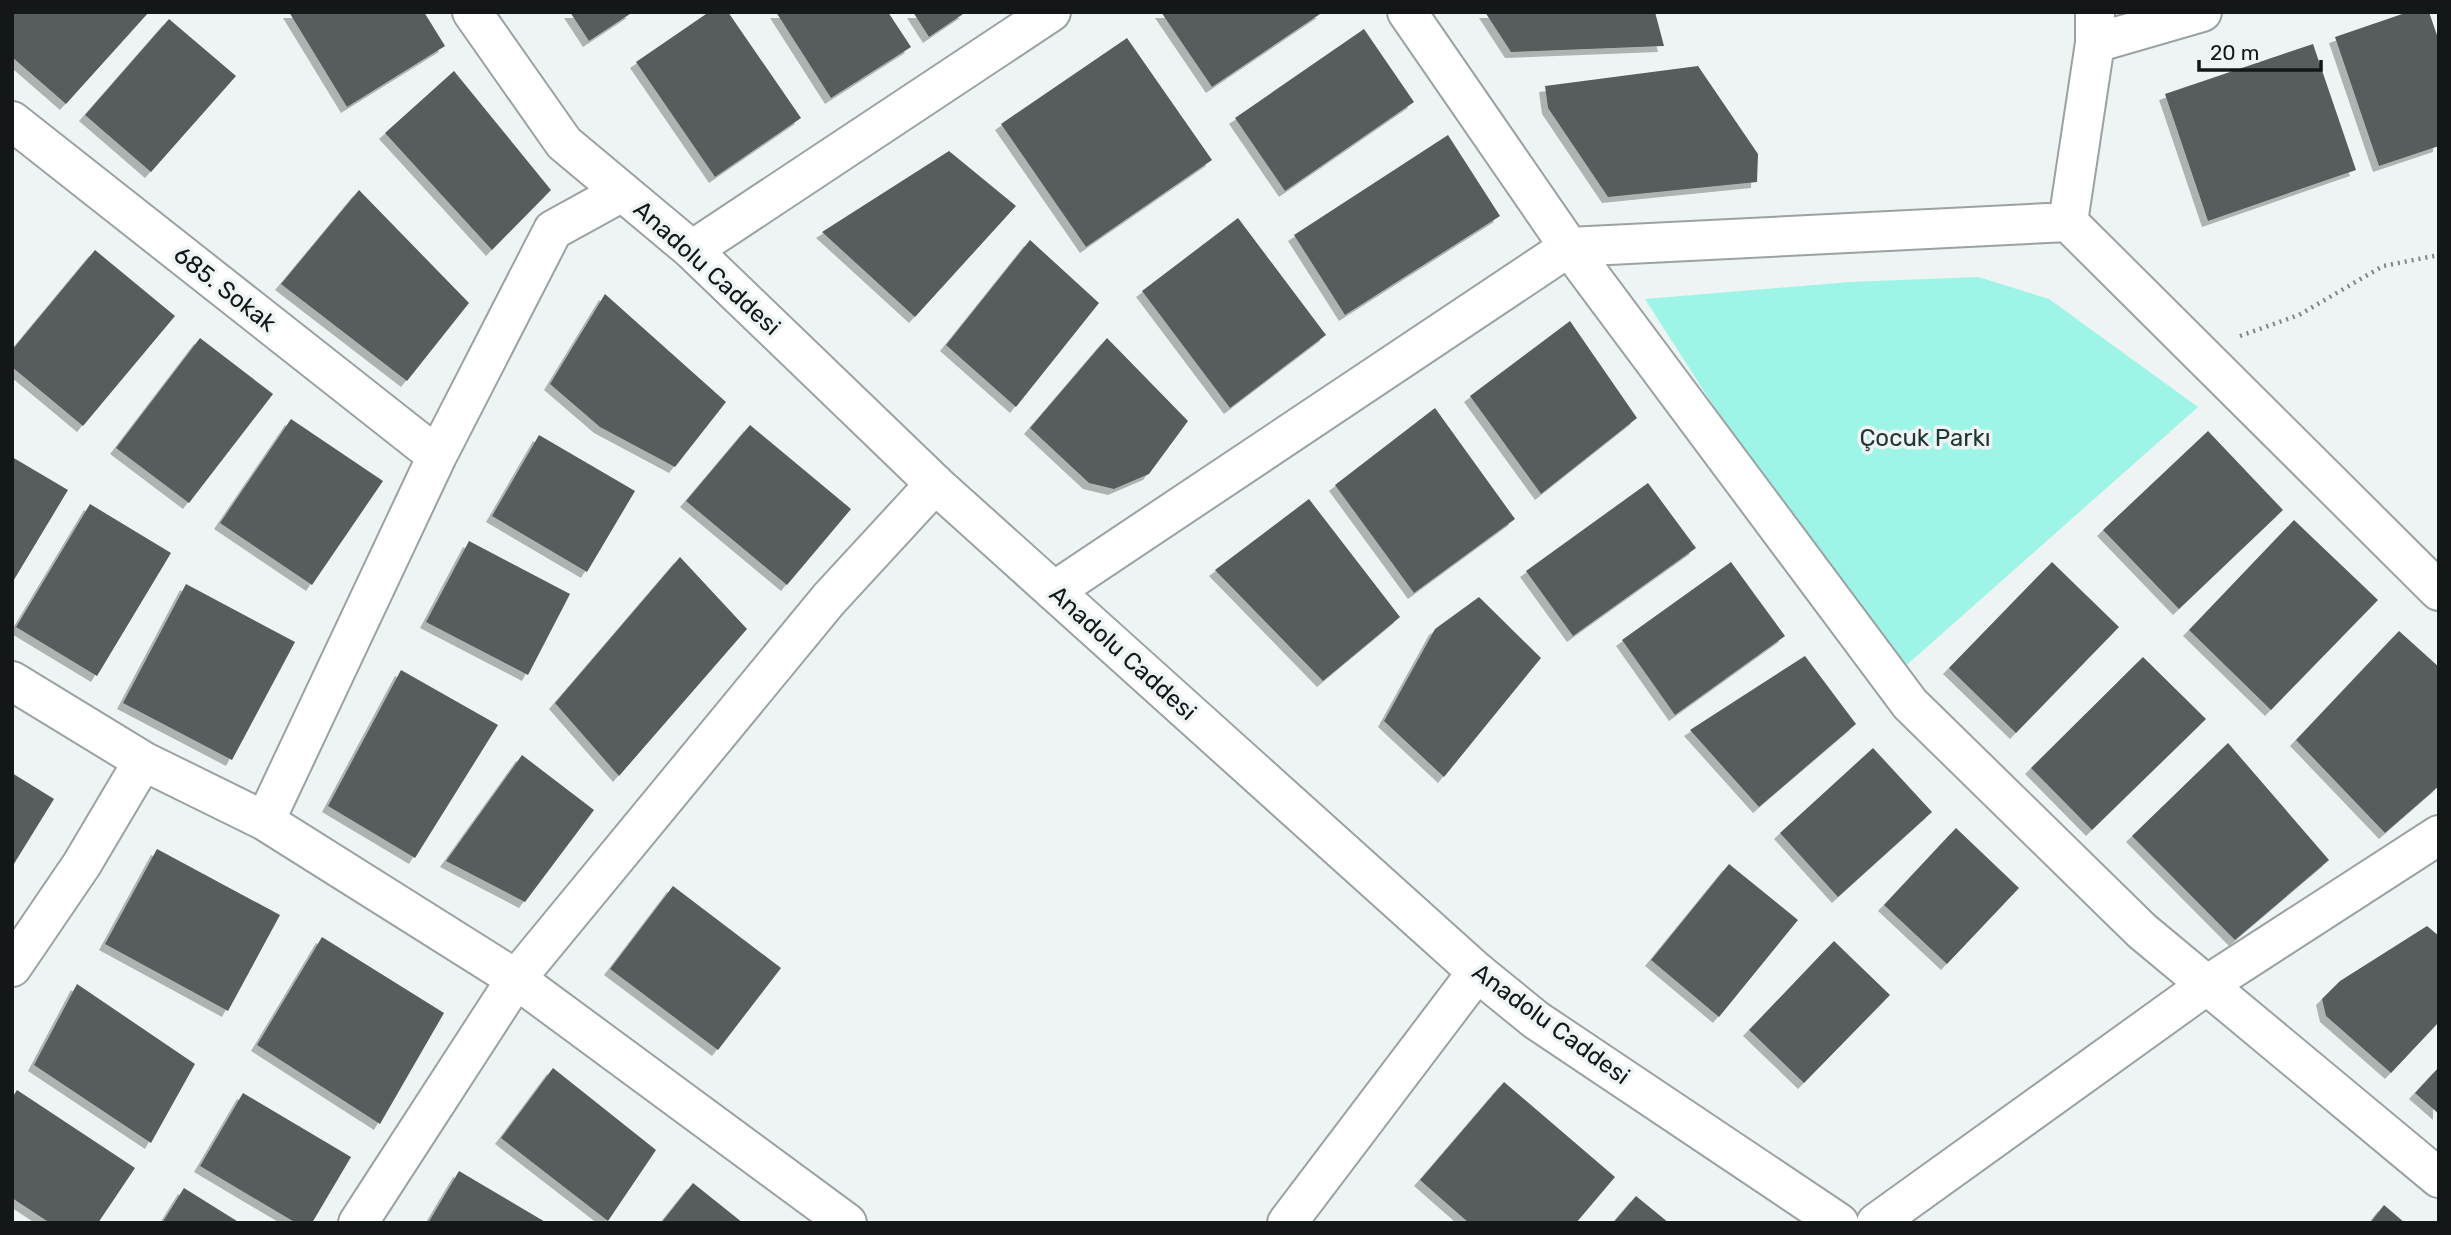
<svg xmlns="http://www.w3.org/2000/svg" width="2451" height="1235" font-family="Rubik,sans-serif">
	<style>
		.green { fill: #9ff4e8 }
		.building { fill: #575d5c; filter: url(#shadow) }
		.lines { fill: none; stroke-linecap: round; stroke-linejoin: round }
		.street-casing { stroke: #9ba2a1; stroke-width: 42 }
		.secondary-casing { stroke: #9ba2a1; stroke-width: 42 }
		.path { stroke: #808584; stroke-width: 4.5; stroke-dasharray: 2 5; stroke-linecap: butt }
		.street { stroke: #fff; stroke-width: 38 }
		.secondary { stroke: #fff; stroke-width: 38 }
		.labels { text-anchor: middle; stroke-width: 7; stroke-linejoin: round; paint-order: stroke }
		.street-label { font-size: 24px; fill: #141717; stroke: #edf4f3 }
		.park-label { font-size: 24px; fill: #1e3633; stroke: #edf4f3 }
	</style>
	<defs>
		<filter id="shadow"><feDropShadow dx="-6" dy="6" stdDeviation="0" flood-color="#0004"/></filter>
	</defs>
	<rect width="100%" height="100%" fill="#edf4f3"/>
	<path class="green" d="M1978,277L2049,299L2198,407L1901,670L1773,499L1645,299L1850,282Z"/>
	<path class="building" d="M12,12H149L66,104L12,57Z
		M289,12H424L445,46L347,107Z
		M570,12H633L589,41Z
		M709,12H728L801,118L715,177L636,62Z
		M776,12H888L911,47L831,98Z
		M913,12H966L929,37Z
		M1161,12H1323L1212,87Z
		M1485,12H1655L1664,46L1511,52Z
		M2408,12H2429L2439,41V146L2379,166L2335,37Z
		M169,19L236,76L151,172L85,115Z
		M1364,29L1414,102L1285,191L1235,118Z
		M1127,38L1212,160L1086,247L1001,124Z
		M2313,44L2356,170L2208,221L2165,94Z
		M1698,66L1758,154L1757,182L1608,197L1548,108L1545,86Z
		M454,71L551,190L492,250L385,133Z
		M1448,135L1500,216L1345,315L1294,235Z
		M949,151L1016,206L915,317L822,232Z
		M359,190L469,303L407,381L281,284Z
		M1238,218L1326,335L1230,408L1142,291Z
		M1030,240L1099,303L1016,407L946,345Z
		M95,250L175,316L83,426L12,367V350Z
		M605,294L726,402L675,467L600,427L550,384Z
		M1570,321L1637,418L1541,494L1470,396Z
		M200,338L273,394L189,503L116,448Z
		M1107,338L1188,421L1149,474L1114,489L1089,483L1030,428Z
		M1435,408L1515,519L1414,593L1335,485Z
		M291,419L383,481L312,585L220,523Z
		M750,425L851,509L787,585L686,501Z
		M2208,431L2283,510L2179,609L2103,530Z
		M539,435L635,491L587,572L492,516Z
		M12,457L68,490L12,583Z
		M1648,483L1696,548L1573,636L1526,571Z
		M1309,499L1400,617L1323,681L1215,570Z
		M90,504L171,553L97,676L16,627Z
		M2294,520L2378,600L2271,710L2189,630Z
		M469,541L570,594L528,675L426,622Z
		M680,557L747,629L619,776L555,703Z
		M1731,562L1785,636L1675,715L1622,640Z
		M2052,562L2119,627L2016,733L1949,668Z
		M186,584L295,642L232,760L123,703Z
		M1479,597L1541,658L1444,777L1384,721L1435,629Z
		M2399,631L2439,667V786L2385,833L2296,740Z
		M1805,656L1856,724L1759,807L1690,730Z
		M2143,657L2206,719L2092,830L2031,768Z
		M401,670L498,725L415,858L328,806Z
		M2228,743L2329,860L2235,940L2132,836Z
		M1873,748L1932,812L1838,897L1780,833Z
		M522,755L594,810L525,902L446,861Z
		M12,773L54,799L12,867Z
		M1956,828L2019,888L1947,964L1884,905Z
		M157,849L280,915L228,1011L105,944Z
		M1729,864L1798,920L1719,1017L1651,960Z
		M673,886L781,968L718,1050L610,969Z
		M2427,926L2439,936V1022L2391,1073L2326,1016L2322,999L2340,981Z
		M322,937L444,1013L380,1124L257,1045Z
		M1834,941L1890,995L1804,1083L1749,1030Z
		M77,984L195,1064L151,1143L34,1065Z
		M2439,1067V1114L2415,1093Z
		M553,1068L656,1150L608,1221L501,1138Z
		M1504,1082L1615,1177L1576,1223H1469L1420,1180Z
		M17,1090L135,1168L98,1223H50L12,1198V1098Z
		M243,1093L351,1157L312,1223H296L200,1166Z
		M459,1171L547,1223H428Z
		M693,1183L743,1223H661Z
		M184,1188L240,1223H162Z
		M1636,1196L1669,1223H1613Z
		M2384,1205L2405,1223H2370Z"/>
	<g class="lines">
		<defs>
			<path id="street" d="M1407,12L1569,247L1910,704L2142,931L2439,1178
				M2095,43L2202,12
				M12,121L437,456
				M2068,222L2095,43V12
				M692,250L1051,12
				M1054,591L1569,247L2068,222L2439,591
				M12,681L143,761L265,821L516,979L847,1223
				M265,821L437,456L553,230L622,192
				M12,967L82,864L143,761
				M358,1223L516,979L829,599L935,484
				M1287,1223L1477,972
				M1876,1223L2207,985L2439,835"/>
			<path id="secondary" d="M472,12L564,143L692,250L935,484L1477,972L1536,1020L1839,1223"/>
		</defs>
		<use href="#street" class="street-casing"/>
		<use href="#secondary" class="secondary-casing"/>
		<path class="path" d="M2240,336L2299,315L2383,266L2439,255"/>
		<use href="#street" class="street"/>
		<use href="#secondary" class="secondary"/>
	</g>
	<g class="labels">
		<g class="street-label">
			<text transform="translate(707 268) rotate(42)" y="8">Anadolu Caddesi</text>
			<text transform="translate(225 289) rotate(38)" y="8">685. Sokak</text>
			<text transform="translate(1123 653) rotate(42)" y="8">Anadolu Caddesi</text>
			<text transform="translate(1551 1024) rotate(36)" y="8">Anadolu Caddesi</text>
		</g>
		<g class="park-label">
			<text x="1925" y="446">Çocuk Parkı</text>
		</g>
	</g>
	<rect width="2451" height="1235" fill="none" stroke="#141717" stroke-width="28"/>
	<path d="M2199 60v10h122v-10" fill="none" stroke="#141717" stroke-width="3.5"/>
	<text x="2210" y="60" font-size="21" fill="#141717" stroke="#edf4f3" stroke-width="5" paint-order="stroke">20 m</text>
</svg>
